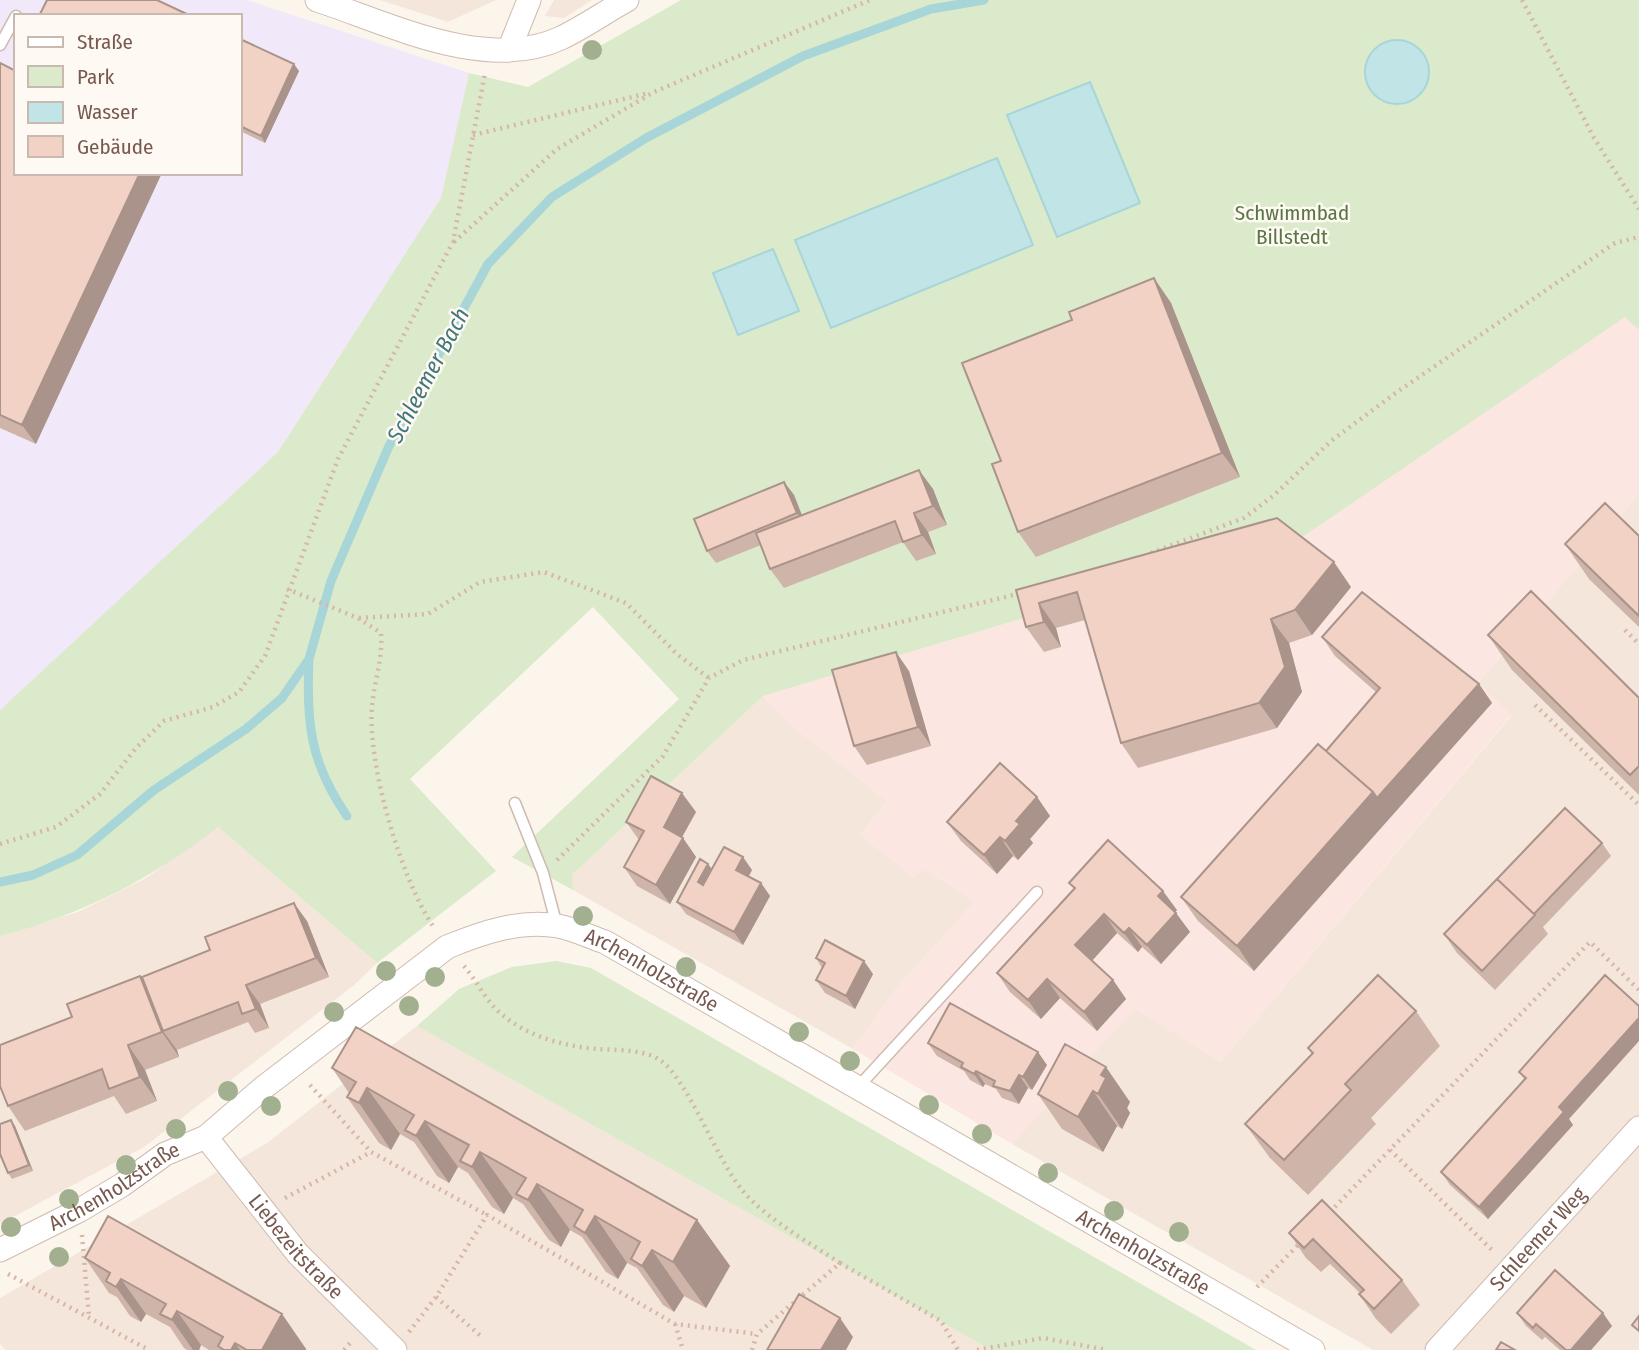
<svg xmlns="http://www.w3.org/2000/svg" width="1639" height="1350" font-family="'Fira Sans Condensed',sans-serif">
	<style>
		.residential { fill: #f4e6db }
		.commercial { fill: #fce6e1 }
		.education { fill: #f1e9f9; fill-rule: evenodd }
		.green { fill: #daeaca; fill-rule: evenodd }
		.water { fill: #c1e4e6; stroke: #a7d5d8; stroke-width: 2 }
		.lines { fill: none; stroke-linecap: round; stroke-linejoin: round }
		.stream { stroke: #a7d5d8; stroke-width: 9 }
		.service-casing { stroke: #cfbbb1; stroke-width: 13 }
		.minor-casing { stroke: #cfbbb1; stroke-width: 25 }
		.path { stroke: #d7b5a7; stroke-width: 4.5; stroke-dasharray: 2 5; stroke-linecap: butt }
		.service { stroke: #fff; stroke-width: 10 }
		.minor { stroke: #fff; stroke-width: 23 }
		.tree { fill: #a2b090 }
		.wall { fill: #cfb5a9 }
		.shaded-wall { fill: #a9938a }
		.building { fill: #f1d2c5; stroke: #a9938a; stroke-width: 2 }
		.labels { text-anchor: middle; stroke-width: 5; stroke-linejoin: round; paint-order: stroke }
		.park-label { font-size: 21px; fill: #587744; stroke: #fef9f3 }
		.street-label { font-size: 21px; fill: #78594f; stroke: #fef9f3 }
		.water-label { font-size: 23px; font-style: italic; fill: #42787c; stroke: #fef9f3 }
	</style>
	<rect width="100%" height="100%" fill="#fcf5ec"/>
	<path class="residential" d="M380,0H496L448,22Z
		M554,0H592L564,18L545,16Z
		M1639,494V1350H1373L1012,1144L1135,1008L1221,1062L1511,716L1478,683Z
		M763,696L791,725L887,801L860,835L914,877L924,869L975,901L895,990L853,1049L573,890L571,876Z
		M218,827L377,963L353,986L144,1147L0,1224V936L78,912L146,878Z
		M417,1026L991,1350H5L0,1344V1298L267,1143Z"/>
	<path class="commercial" d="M1626,317L1639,330V494L1478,683L1511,715L1221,1062L1135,1009L1012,1144L853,1049L895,990L975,901L924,869L914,878L860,835L887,801L791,725L763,696L1034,615Z"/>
	<path class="education" d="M0,0H247L469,73L441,198L278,452L0,710ZM16,16H240V173H16Z"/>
	<path class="green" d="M681,0H1639V330L1625,317L1295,542L1034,615L763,696L572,875L573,890L512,857L679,699L593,607L410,779L496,871L377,963L218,827C152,879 81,915 0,936V710L278,452L441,198L469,73L528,87ZM1395,40L1414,45L1424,90L1409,102L1369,89C1360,65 1370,46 1395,40Z
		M556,961L591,968L1256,1350H991L417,1026L459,989L512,967Z"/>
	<path class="water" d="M1365 72a32 32 0 1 1 64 0a32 32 0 1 1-64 0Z
		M1090,82L1140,203L1057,237L1007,115Z
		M997,158L1033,245L831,328L795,240Z
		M773,249L799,311L738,335L713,273Z"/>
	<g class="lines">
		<path class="stream" d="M309,659C306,722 310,763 347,816
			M0,882L33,875L77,855L154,790L246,729L282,698L309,659L331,581L389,446L488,264L552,197L646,138L803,56L931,9L984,0"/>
		<defs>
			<path id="service" d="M0,45L16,16
				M515,803L543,873L557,926
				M859,1086L1037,892"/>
			<g id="minor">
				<path d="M317,0C390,24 486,73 561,38C584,27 605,12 627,0"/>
				<path d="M509,50L529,0"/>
				<path id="s1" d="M206,1137L298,1254L395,1350"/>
				<path id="s2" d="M0,1250L80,1210L122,1185L165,1154L206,1137L263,1088L447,947C481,933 521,919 558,926C574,929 590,937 605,942L1313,1350"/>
				<path id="s3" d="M1437,1350L1639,1128"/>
			</g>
		</defs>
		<use href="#service" class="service-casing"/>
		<use href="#minor" class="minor-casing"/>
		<path class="path" d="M1522,0L1594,138L1639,209
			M473,135L649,93
			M454,242L557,149L654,92L870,0
			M1151,553L1244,518L1273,496L1331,441L1397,392L1615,243L1639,237
			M287,589L358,618L381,633C383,659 374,681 372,707C367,763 401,879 433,926
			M359,618L428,614L480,582L544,572L626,603L678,655L709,678
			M1625,630L1639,644
			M1535,705L1639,805
			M0,844L56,827L100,794L136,748L164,721L213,707L239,692L265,656L338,459L453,242L485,73
			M557,860L663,756L709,678L743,660L1022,593
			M464,966C475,979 485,998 495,1008C521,1035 562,1046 597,1049C617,1050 642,1049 660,1060C687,1078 717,1160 742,1190C765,1218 810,1243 840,1263
			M310,1085L371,1152L487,1215
			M1390,1150L1494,1252
			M285,1198L371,1152
			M1330,1212L1590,942L1639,990
			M82,1235L89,1317
			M8,1274L149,1350
			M1257,1287L1302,1241
			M436,1297L483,1338
			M675,1324L683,1350
			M409,1332L436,1297L487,1215L675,1324L757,1334
			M344,1350L351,1342
			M752,1350L757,1334L840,1263L941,1321L958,1350
			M977,1350L1043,1338L1107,1350"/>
		<use href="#service" class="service"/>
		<use href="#minor" class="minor"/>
	</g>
	<g class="tree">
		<circle cx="592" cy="50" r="10"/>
		<circle cx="583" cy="916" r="10"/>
		<circle cx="686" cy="967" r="10"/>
		<circle cx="386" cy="971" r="10"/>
		<circle cx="435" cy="977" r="10"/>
		<circle cx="409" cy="1006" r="10"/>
		<circle cx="334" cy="1012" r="10"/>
		<circle cx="799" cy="1032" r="10"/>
		<circle cx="850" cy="1061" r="10"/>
		<circle cx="228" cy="1091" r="10"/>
		<circle cx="929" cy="1105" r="10"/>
		<circle cx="271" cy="1106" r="10"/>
		<circle cx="176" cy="1129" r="10"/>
		<circle cx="982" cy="1134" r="10"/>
		<circle cx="126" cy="1165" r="10"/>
		<circle cx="1048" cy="1173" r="10"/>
		<circle cx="69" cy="1199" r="10"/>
		<circle cx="1114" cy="1211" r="10"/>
		<circle cx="11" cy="1227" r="10"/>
		<circle cx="1179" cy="1232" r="10"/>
		<circle cx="59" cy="1257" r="10"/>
	</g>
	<path class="wall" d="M240,39L299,71L265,143L240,131Z
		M0,63L36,444L0,428Z
		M1154,278L1171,303L1240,477L1036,557L1018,532L1001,461L1072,320Z
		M784,482L794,495L802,515L933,489L947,525L928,532L936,554L916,561L903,542L784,588L770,569L761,545L716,563L707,551Z
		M1639,536V627L1589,579L1565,544Z
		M1351,587L1312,635L1289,643L1302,692L1277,728L1138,768L1121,743L1085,620L1056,628L1061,647L1044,652L1026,627L1016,590Z
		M1488,635L1639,698V795L1512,670Z
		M1322,637L1479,684L1492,703L1254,971L1198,921L1181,897L1326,751L1377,693L1335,656Z
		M909,671L931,746L867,765L854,746Z
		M1037,797L1050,816L1030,839L1033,843L1018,860L1013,856L997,874L961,841L947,822Z
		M696,812L682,837L696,857L670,904L637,886L624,867L639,840L626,822Z
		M1602,843L1611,856L1543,927L1548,934L1495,990L1457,953L1444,934Z
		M712,870H752L748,877L761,883L770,896L743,945L686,914L677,902Z
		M1069,883L1177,910L1175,912L1190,932L1161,964L1142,947L1138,952L1117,933L1092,961L1113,980L1126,999L1097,1031L1060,998L1041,1019L1010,992L997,973L1074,889Z
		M307,921L329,977L260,1004L269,1028L255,1033L248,1022L177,1050L179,1057L145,1070L157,1101L126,1114L114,1096L25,1131L8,1106L72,1017L144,982Z
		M816,958L873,974L855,1009L825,993L816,980L822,968Z
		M1416,1011L1440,1046L1371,1118L1376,1124L1308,1195L1270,1158L1245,1124L1312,1054L1308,1048Z
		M928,1043L1047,1065L1032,1090L1028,1088L1019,1104L1002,1098L996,1089L985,1084L983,1087L970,1080L964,1071L937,1056Z
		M1065,1044L1130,1102L1127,1108L1130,1113L1122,1129L1117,1126L1103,1152L1062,1129L1038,1094Z
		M332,1068L697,1220L730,1266L706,1308L684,1296L674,1312L663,1305L637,1268L627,1263L618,1279L606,1272L582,1237L570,1230L561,1247L549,1240L523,1204L513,1198L504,1214L492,1207L468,1173L458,1167L449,1183L437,1176L414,1142L400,1134L391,1150L379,1143L347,1097L349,1093Z
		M1519,1072L1569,1119L1573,1125L1488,1219L1450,1185L1441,1172L1524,1079Z
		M15,1126L33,1171L12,1179L8,1173Z
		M1322,1200L1402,1280L1420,1305L1391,1334L1376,1319L1359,1294L1360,1293L1330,1264L1321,1272L1306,1258L1289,1233Z
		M85,1258L282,1314L306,1349V1350H209L201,1345L199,1350H187L184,1348L170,1327L146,1314L141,1322L130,1316L117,1297L109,1293Z
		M1517,1313L1612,1326L1591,1350H1560L1545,1337L1542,1340L1526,1326Z"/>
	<path class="shaded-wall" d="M294,64L299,71L265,143L261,136Z
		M140,173H162L36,444L22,425Z
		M1154,278L1171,303L1240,477L1222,453Z
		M919,470L933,489L947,525L933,506Z
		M784,482L794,495L806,526L797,513Z
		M914,513L928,532L936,554L922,535Z
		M1334,562L1351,587L1312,635L1295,610Z
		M1039,603L1056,628L1061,647L1044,622Z
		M1271,619L1289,643L1302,692L1277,728L1259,703Z
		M896,652L909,671L931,746L918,727Z
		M1479,684L1492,703L1254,971L1237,946L1373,792Z
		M682,793L696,812L677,846L664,827Z
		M1037,797L1050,816L1030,839L1033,843L1018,860L1005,841L1016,821Z
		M1000,837L1013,856L997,874L984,855Z
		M683,838L696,857L670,904L656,885Z
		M743,857L752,870L745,883L736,870Z
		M708,864L717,876L707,895L698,882Z
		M761,883L770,896L743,945L734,932Z
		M1163,891L1177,910L1172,915L1158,896Z
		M294,903L307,921L329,977L316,958Z
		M1176,913L1190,932L1161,964L1147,945Z
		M1104,914L1117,933L1089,964L1075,945Z
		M1129,928L1142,947L1138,952L1124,933Z
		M864,961L873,974L855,1009L846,996Z
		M140,976L157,1001L163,1031L177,1050L179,1057L162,1032Z
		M1047,979L1060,998L1041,1019L1028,1000Z
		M1113,980L1126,999L1097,1031L1084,1012Z
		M246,985L260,1004L269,1028L256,1009Z
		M1639,1018V1041L1569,1119L1573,1125L1488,1219L1479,1207L1559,1107Z
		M128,1045L145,1070L157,1101L140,1077Z
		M1038,1052L1047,1065L1032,1090L1023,1077Z
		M1106,1067L1130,1102L1127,1108L1130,1113L1122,1129L1098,1094L1101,1075Z
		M976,1071L985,1084L983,1087L974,1074Z
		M1019,1075L1028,1088L1019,1104L1010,1091Z
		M367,1088L400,1134L391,1150L359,1103Z
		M1093,1091L1117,1126L1103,1152L1078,1117Z
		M11,1120L15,1126L33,1171L29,1165Z
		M425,1121L458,1167L449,1183L416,1136Z
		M480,1152L513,1198L504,1214L472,1167Z
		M537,1184L570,1230L561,1247L528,1200Z
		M595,1216L627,1263L618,1279L585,1233Z
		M697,1220L730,1266L706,1308L673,1262Z
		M652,1250L684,1296L674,1312L642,1266Z
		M121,1279L146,1314L141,1322L116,1287Z
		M177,1311L201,1345L199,1350H193L172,1320Z
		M1603,1313L1612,1326L1591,1350H1571Z
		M282,1314L306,1349V1350H262Z
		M840,1318L853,1337L846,1350H821Z
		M235,1343L240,1350H231Z"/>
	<path class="building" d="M47,0H157L191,16H39Z
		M240,39L294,64L261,136L240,126Z
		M0,63L16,71V173H140L22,425L0,415Z
		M1154,278L1222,453L1018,532L992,464L1001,461L962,363L1072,320L1069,312Z
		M919,470L933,506L914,513L922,535L903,542L895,521L770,569L756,533Z
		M784,482L797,513L707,551L694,519Z
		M1605,503L1639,536V616L1565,544Z
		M1277,518L1334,562L1295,610L1271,619L1285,667L1259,703L1121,743L1077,592L1039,603L1044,622L1026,627L1016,590Z
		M1531,591L1639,698V766L1630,775L1488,635Z
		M1362,592L1479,684L1377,798L1373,792L1326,751L1380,688L1322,637Z
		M896,652L918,727L854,746L832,670Z
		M1318,744L1373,792L1237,946L1181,897Z
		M1000,763L1037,797L1016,821L1020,824L1005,841L1000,837L984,855L947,822Z
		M651,776L682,793L664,827L683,838L656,885L624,867L644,831L626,822Z
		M1565,808L1602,843L1534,914L1497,879Z
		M1108,840L1163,891L1158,896L1176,913L1147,945L1129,928L1124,933L1104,914L1075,945L1113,980L1084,1012L1047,979L1028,1000L997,973L1075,888L1069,883Z
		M724,847L743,857L736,870L761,883L734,932L677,902L700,859L708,864L698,882L703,885Z
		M1497,879L1535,915L1482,971L1444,934Z
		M294,903L316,958L246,985L256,1009L242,1014L238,1002L163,1031L142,977L210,950L205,937Z
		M825,940L864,961L846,996L816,980L825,963L816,958Z
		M1378,975L1416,1011L1345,1084L1351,1090L1284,1160L1245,1124L1313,1053L1308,1048Z
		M1605,975L1639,1006V1018L1559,1107L1564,1112L1479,1207L1441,1172L1526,1078L1519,1072Z
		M140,976L162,1032L128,1045L140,1077L109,1089L102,1069L8,1106L0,1086V1045L72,1017L67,1004Z
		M950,1003L1038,1052L1023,1077L1019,1075L1010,1091L993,1086L995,1081L976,1071L974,1074L961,1067L963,1063L928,1043Z
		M356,1027L697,1220L673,1262L652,1250L642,1266L631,1259L640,1242L595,1216L585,1233L574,1226L583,1210L537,1184L528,1200L516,1194L526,1178L480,1152L472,1167L460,1161L469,1145L425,1121L416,1136L405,1130L414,1115L367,1088L359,1103L347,1097L356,1082L332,1068Z
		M1065,1044L1106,1067L1101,1075L1106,1078L1098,1094L1093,1091L1078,1117L1038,1094Z
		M11,1120L29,1165L8,1173L0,1154V1124Z
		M1322,1200L1402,1280L1374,1309L1359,1294L1364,1290L1313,1239L1304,1248L1289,1233Z
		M108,1216L282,1314L262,1350H247L235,1343L231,1350H224L218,1346L223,1337L177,1311L172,1320L160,1314L166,1304L121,1279L116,1287L106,1281L110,1273L85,1258Z
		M1555,1270L1603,1313L1571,1350H1566L1536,1324L1533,1328L1517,1313Z
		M799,1294L840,1318L821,1350H767Z
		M1639,1316V1331L1632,1325Z
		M1501,1342L1515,1350H1496Z"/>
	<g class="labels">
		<g class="park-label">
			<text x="1292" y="220">Schwimmbad<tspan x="1292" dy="24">Billstedt</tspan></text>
		</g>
		<g class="street-label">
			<text dy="7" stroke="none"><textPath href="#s2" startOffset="761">Archenholzstraße</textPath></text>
			<text dy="7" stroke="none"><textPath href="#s2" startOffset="131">Archenholzstraße</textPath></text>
			<text dy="7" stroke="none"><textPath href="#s3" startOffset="150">Schleemer Weg</textPath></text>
			<text dy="7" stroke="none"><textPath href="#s1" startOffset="142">Liebezeitstraße</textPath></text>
			<text dy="7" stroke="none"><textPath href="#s2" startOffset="1328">Archenholzstraße</textPath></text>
		</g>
		<g class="water-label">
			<text transform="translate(428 375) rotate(-62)" y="8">Schleemer Bach</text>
		</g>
	</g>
	<rect x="14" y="14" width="228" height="161" fill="#fef9f3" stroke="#c8b9b1" stroke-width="2"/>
	<rect x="28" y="37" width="35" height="10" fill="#ffffff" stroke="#c8b9b1" stroke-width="2"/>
	<text x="77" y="49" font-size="21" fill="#78594f">Straße</text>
	<rect x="28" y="66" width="35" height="21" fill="#daeaca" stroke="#c8b9b1" stroke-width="2"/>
	<text x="77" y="84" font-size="21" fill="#78594f">Park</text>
	<rect x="28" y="102" width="35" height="21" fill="#c1e4e6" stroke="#c8b9b1" stroke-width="2"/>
	<text x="77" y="119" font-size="21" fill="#78594f">Wasser</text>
	<rect x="28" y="136" width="35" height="21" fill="#f1d2c5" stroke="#c8b9b1" stroke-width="2"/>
	<text x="77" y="154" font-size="21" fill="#78594f">Gebäude</text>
</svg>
